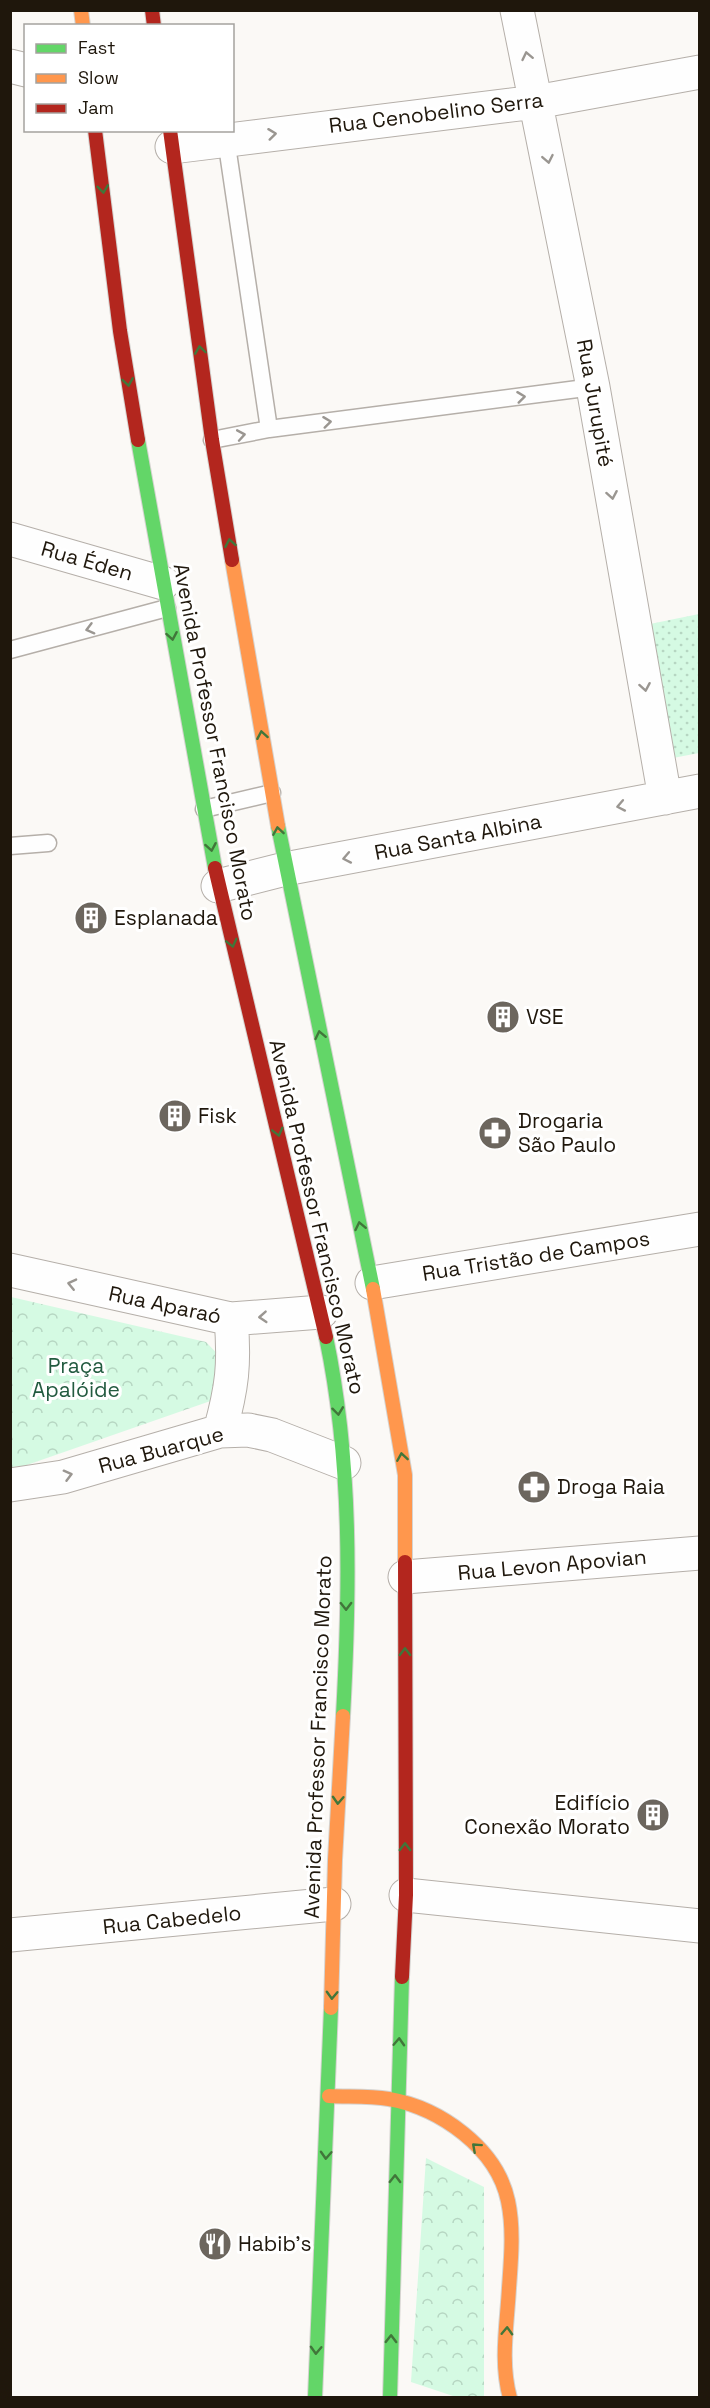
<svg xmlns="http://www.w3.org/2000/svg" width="710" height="2408" font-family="'Space Grotesk',sans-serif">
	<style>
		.park { fill: url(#park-crowns) }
		.garden { fill: url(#garden-dots) }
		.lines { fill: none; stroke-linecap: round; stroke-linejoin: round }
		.lane-casing { stroke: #b5afa9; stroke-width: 19 }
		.street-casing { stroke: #b5afa9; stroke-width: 35 }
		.fast-casing { stroke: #d5d3d0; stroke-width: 16 }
		.slow-casing { stroke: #d5d3d0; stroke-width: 16 }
		.jam-casing { stroke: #d5d3d0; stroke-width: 16 }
		.lane { stroke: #fefefe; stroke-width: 16 }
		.street { stroke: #fefefe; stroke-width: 33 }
		.fast { stroke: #63d668; stroke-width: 14 }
		.slow { stroke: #ff974d; stroke-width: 14 }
		.jam { stroke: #b3261e; stroke-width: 14 }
		.oneway { stroke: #9a9691 }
		.oneway2 { stroke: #41763a }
		.labels { text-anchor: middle; stroke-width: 6; stroke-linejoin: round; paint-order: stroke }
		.street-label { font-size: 21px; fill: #1f170c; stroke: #fff }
		.poi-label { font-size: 21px; fill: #1f170c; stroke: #fff; text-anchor: start }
		.park-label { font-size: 21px; fill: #235b40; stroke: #fff }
	</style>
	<defs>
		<pattern id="park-crowns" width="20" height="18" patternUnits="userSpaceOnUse" patternTransform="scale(1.5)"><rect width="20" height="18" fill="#d5fae3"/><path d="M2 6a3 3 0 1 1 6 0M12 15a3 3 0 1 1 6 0" fill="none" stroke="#b6d6c2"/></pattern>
		<pattern id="garden-dots" width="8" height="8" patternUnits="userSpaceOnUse" patternTransform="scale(1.5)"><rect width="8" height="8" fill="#d5fae3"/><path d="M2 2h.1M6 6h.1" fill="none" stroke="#b6d6c2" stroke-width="1.8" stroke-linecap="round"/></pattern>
	</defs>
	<rect width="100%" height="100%" fill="#fbf9f6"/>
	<path class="park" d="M11,1297L206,1342L231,1368L222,1397L24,1466L11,1467Z
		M426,2158L484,2187V2397H456L411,2382Z"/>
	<path class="garden" d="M699,614V753L673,758L650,624Z"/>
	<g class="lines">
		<defs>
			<path id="lane" d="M226,139L269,429
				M212,440L269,429L593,387
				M10,650L167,608
				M204,809L272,793
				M10,846L48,843"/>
			<path id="street" d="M517,10L593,387L665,798
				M10,66L26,70
				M172,147L536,102L700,72
				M10,539L163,583
				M218,886L285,869L700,791
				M10,1270L231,1319L321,1312
				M372,1283L700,1229
				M220,1431C232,1388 235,1364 231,1319
				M10,1485L63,1477L220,1431L248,1430L272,1435L344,1463
				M405,1577L700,1553
				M406,1895L700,1926
				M10,1935L334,1904"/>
			<path id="fast" d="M138,440L215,868
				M278,826L373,1289
				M326,1337C352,1461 350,1590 343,1716
				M315,2398L331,2008
				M390,2398L402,1977"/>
			<path id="slow" d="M81,10L83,26
				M232,560L278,826
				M373,1289L405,1475V1562
				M331,2008L335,1860L343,1716
				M329,2096C349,2097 369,2096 389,2099C440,2108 497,2148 508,2201C514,2229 511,2260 509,2288C507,2325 500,2362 510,2398"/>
			<path id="jam" d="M152,10L154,26
				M95,130L120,331L138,440
				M170,130L212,440L232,560
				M215,868L326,1337
				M402,1977L406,1895L405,1562"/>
		</defs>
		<use href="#lane" class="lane-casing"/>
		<use href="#street" class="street-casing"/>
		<use href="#fast" class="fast-casing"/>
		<use href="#slow" class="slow-casing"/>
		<use href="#jam" class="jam-casing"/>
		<use href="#lane" class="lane"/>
		<use href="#street" class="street"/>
		<use href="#fast" class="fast"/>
		<use href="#slow" class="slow"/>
		<use href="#jam" class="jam"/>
	</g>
	<defs><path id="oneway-chevron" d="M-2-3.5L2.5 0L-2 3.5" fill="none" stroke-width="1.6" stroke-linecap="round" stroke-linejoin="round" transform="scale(1.5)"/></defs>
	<g class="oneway">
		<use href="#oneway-chevron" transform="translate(527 56) rotate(-102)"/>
		<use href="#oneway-chevron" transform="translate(272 134) rotate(-7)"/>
		<use href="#oneway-chevron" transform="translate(548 159) rotate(79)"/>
		<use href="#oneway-chevron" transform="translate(521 397) rotate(-7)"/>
		<use href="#oneway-chevron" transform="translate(327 422) rotate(-7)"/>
		<use href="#oneway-chevron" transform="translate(241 435) rotate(-10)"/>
		<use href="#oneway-chevron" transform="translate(612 495) rotate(80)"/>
		<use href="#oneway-chevron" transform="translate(90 629) rotate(165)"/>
		<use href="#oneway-chevron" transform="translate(645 687) rotate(80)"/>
		<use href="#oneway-chevron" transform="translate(621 806) rotate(169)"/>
		<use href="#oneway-chevron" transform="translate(347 858) rotate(169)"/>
		<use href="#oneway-chevron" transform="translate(72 1284) rotate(-167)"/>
		<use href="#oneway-chevron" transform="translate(263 1317) rotate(176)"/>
		<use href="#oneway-chevron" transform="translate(68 1475) rotate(-15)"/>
	</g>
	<g class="oneway2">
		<use href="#oneway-chevron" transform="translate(103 189) rotate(83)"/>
		<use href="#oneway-chevron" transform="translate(200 350) rotate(-98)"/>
		<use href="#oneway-chevron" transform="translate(128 382) rotate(81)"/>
		<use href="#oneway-chevron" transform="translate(230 543) rotate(-100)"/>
		<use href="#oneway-chevron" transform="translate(172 636) rotate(80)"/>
		<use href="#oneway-chevron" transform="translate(262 735) rotate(-100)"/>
		<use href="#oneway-chevron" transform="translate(278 831) rotate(-99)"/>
		<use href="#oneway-chevron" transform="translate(211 847) rotate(80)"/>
		<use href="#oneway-chevron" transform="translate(232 943) rotate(76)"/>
		<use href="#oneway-chevron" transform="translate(320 1035) rotate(-102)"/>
		<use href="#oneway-chevron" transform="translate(278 1132) rotate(76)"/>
		<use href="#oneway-chevron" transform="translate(360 1226) rotate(-102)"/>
		<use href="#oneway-chevron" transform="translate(338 1411) rotate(83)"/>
		<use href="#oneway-chevron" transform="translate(402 1457) rotate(-99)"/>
		<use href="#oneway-chevron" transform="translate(346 1606) rotate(89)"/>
		<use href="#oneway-chevron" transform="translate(405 1652) rotate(-90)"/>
		<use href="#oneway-chevron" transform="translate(338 1800) rotate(93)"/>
		<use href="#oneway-chevron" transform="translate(405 1847) rotate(-90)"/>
		<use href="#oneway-chevron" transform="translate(332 1995) rotate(92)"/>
		<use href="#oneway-chevron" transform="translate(399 2042) rotate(-87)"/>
		<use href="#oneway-chevron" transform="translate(476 2147) rotate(-138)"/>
		<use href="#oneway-chevron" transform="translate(326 2155) rotate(93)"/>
		<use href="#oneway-chevron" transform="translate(395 2179) rotate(-89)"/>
		<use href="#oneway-chevron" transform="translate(507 2331) rotate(-88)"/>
		<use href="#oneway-chevron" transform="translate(391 2339) rotate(-89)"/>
		<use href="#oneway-chevron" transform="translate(316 2350) rotate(92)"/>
	</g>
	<defs>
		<symbol id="building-disc" viewBox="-11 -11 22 22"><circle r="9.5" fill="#6c665e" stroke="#fff"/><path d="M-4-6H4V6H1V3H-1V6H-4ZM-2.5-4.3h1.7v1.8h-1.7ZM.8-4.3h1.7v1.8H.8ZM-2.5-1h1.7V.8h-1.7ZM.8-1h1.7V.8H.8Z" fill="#fff"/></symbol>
		<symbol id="pharmacy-disc" viewBox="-11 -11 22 22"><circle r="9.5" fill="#6c665e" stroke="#fff"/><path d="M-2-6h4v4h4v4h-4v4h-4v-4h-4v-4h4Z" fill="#fff"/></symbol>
		<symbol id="restaurant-disc" viewBox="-11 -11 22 22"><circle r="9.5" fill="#6c665e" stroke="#fff"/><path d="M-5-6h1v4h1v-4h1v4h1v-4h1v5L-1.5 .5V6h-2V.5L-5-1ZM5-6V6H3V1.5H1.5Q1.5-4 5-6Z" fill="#fff"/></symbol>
	</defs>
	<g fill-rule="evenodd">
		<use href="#building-disc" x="72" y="899" width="38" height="38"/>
		<use href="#building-disc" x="484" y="998" width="38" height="38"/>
		<use href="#building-disc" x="156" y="1097" width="38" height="38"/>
		<use href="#pharmacy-disc" x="476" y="1114" width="38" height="38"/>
		<use href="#pharmacy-disc" x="515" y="1468" width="38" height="38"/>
		<use href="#building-disc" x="634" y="1796" width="38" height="38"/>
		<use href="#restaurant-disc" x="196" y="2225" width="38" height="38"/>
	</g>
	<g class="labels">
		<g class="street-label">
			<text transform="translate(436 113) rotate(-7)" y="7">Rua Cenobelino Serra</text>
			<text transform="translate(595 403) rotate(80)" y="7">Rua Jurupité</text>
			<text transform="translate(87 561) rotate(16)" y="7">Rua Éden</text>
			<text transform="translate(215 742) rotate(79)" y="7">Avenida Professor Francisco Morato</text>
			<text transform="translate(458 837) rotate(-11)" y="7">Rua Santa Albina</text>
			<text transform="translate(317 1217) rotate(77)" y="7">Avenida Professor Francisco Morato</text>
			<text transform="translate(536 1256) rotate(-9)" y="7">Rua Tristão de Campos</text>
			<text transform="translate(165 1305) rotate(12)" y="7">Rua Aparaó</text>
			<text transform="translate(161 1450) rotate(-15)" y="7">Rua Buarque</text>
			<text transform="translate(552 1565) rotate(-5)" y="7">Rua Levon Apovian</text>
			<text transform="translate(318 1737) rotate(-88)" y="7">Avenida Professor Francisco Morato</text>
			<text transform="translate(172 1920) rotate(-6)" y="7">Rua Cabedelo</text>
		</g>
		<g class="poi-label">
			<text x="114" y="925">Esplanada</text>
			<text x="526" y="1024">VSE</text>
			<text x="198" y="1123">Fisk</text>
			<text x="518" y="1128">Drogaria<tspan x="518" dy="24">São Paulo</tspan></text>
			<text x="557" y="1494">Droga Raia</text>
			<text x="630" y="1810" text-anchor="end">Edifício<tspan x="630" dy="24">Conexão Morato</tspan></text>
			<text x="238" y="2251">Habib's</text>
		</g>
		<g class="park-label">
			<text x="76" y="1373">Praça<tspan x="76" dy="24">Apalóide</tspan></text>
		</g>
	</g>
	<rect width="710" height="2408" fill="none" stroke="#1f170c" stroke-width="24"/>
	<rect x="24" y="24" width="210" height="108" fill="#ffffff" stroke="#a5a29e" stroke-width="1.5"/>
	<rect x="36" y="44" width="30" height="9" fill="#63d668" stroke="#a5a29e" stroke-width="1.5"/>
	<text x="78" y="54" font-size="18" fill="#1f170c">Fast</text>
	<rect x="36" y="74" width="30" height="9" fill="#ff974d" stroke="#a5a29e" stroke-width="1.5"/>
	<text x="78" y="84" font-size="18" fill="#1f170c">Slow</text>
	<rect x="36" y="104" width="30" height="9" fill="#b3261e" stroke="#a5a29e" stroke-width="1.5"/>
	<text x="78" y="114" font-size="18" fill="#1f170c">Jam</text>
</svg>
